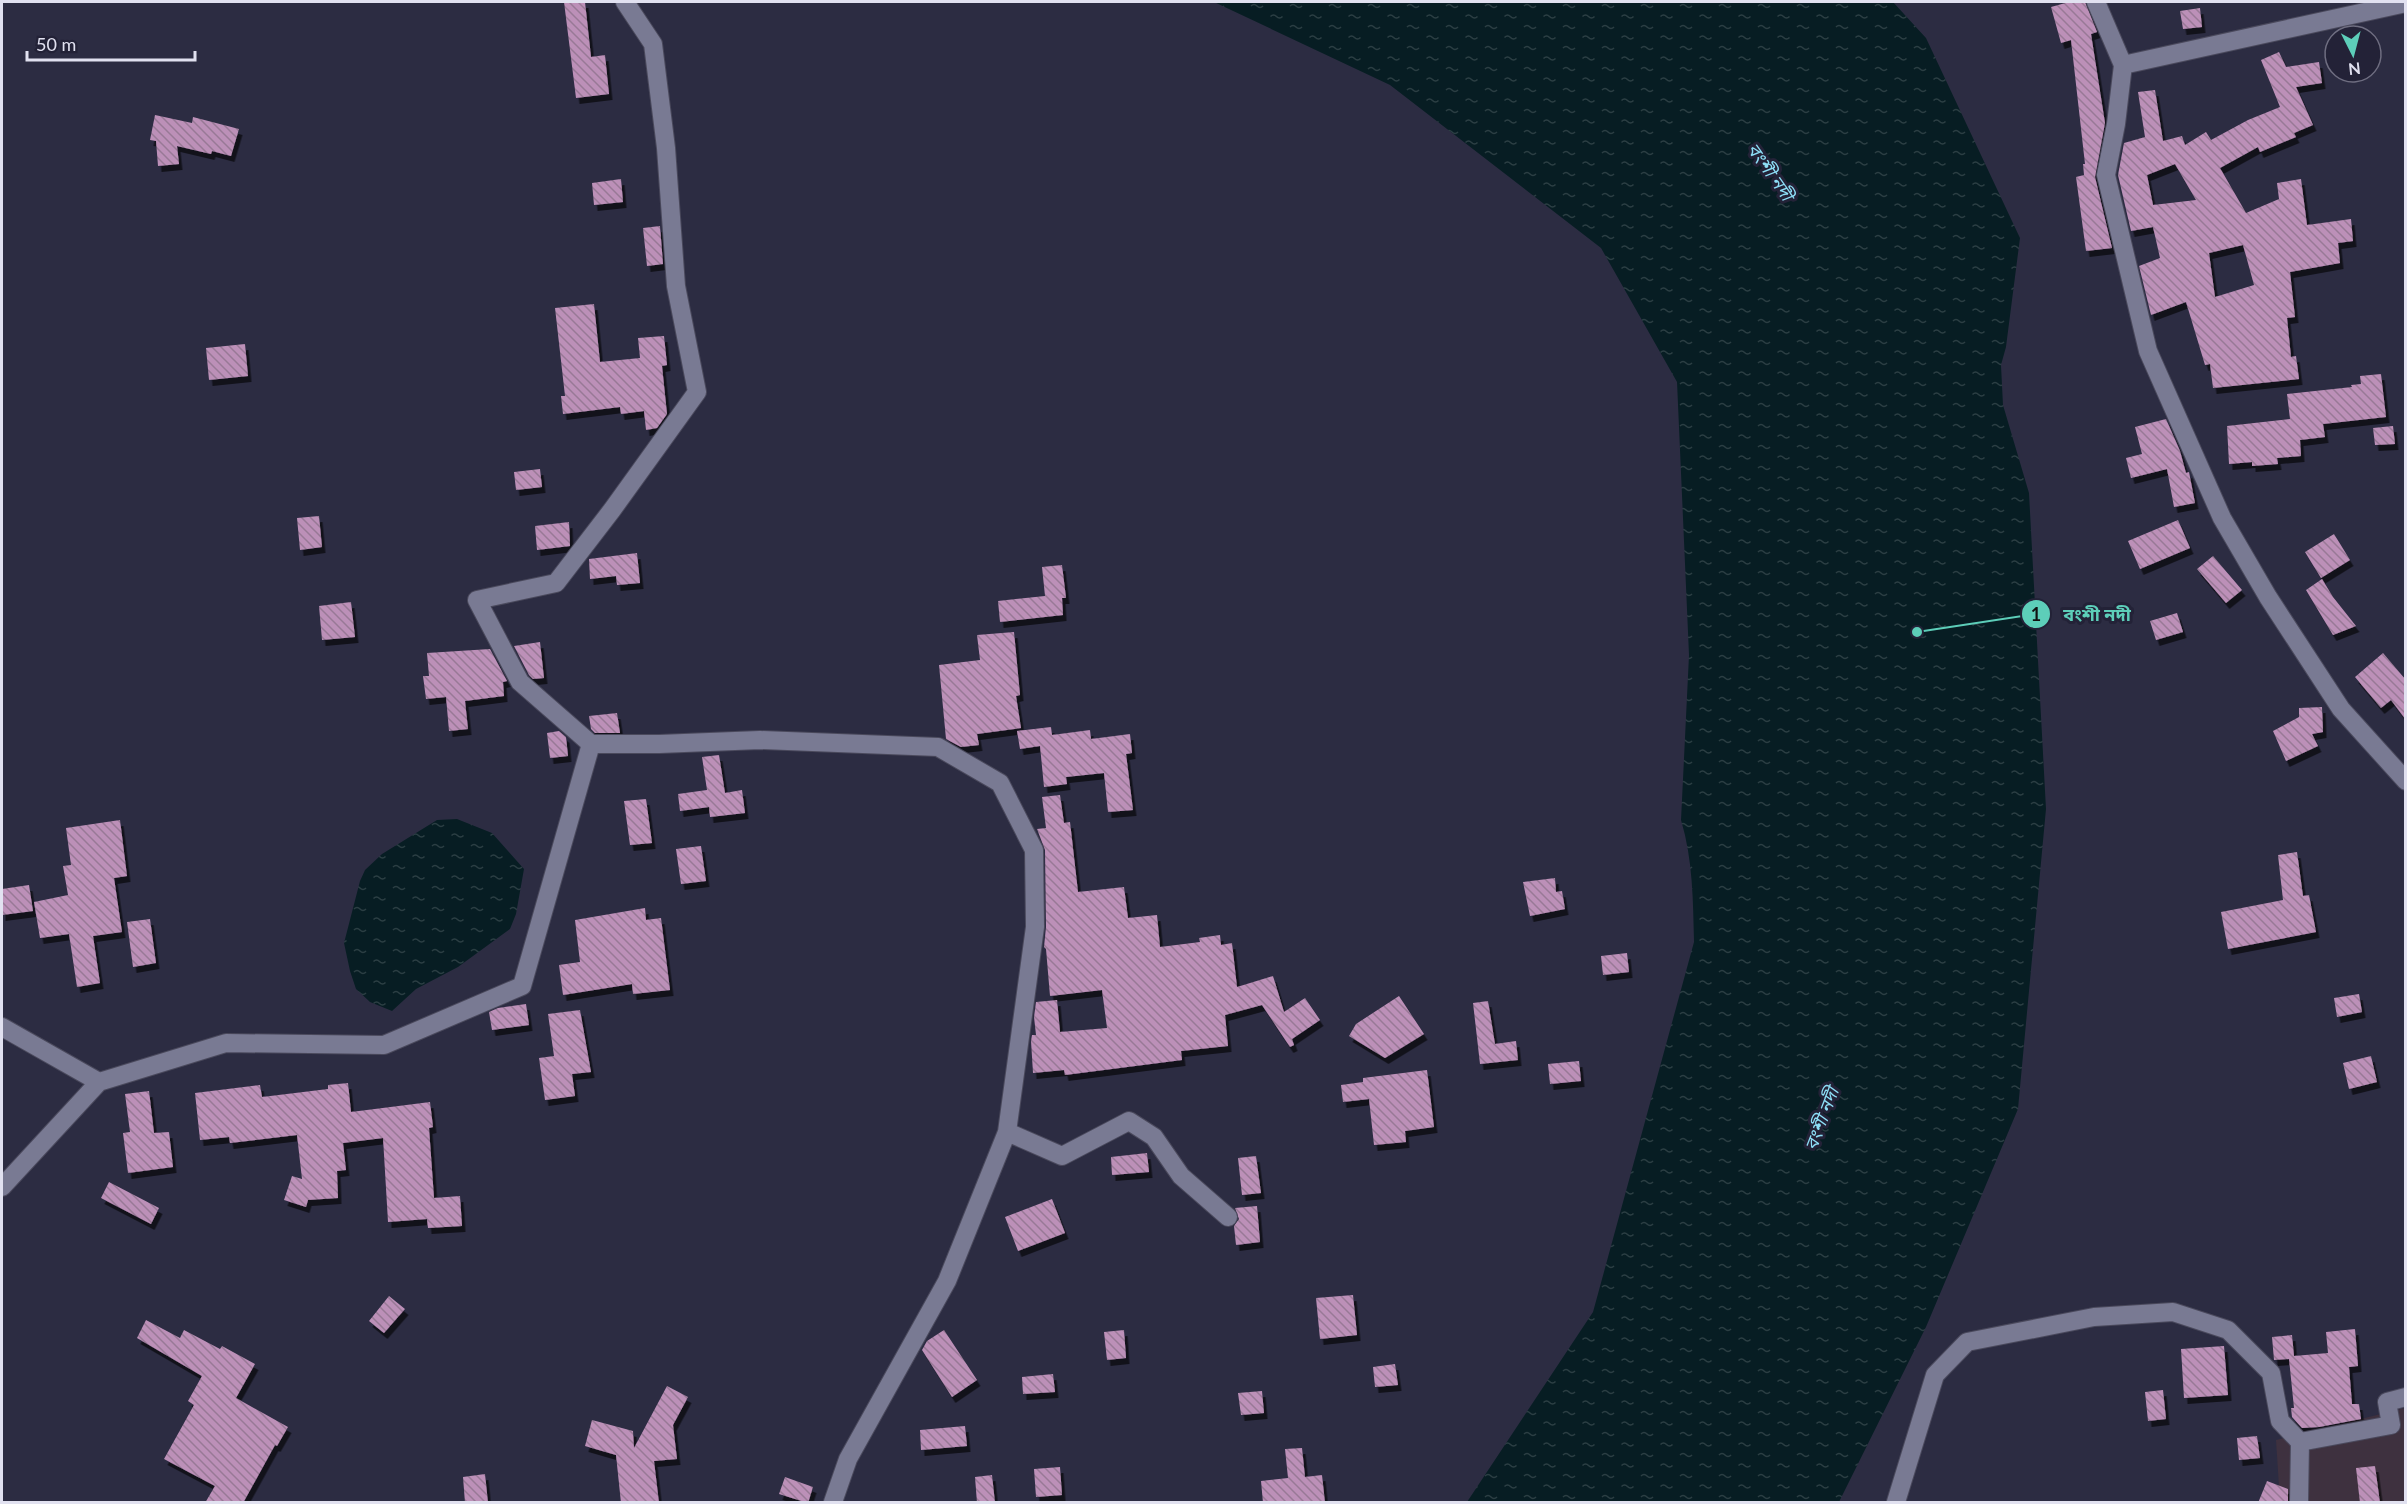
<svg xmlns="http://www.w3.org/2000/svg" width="2407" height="1504" font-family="Lato,'Noto Sans Bengali',sans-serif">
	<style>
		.industrial { fill: #3e313f }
		.water { fill: url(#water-ripples) }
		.building { fill: url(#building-back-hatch); fill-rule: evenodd; filter: url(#shadow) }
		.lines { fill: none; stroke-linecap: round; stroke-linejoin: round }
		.street-casing { stroke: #4a495c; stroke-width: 20 }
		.street { stroke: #797a93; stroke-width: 18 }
		.labels { text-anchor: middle; stroke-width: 6; stroke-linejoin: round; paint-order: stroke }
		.water-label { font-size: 18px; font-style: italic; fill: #8ddef6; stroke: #232237 }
		.leader { fill: none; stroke: #5dceb9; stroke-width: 2 }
		.callout-dot { fill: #5dceb9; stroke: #232237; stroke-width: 2 }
		.mark-label { font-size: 18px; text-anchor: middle; font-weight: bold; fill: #111 }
		.callout-label { font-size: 18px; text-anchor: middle; font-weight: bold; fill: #5dceb9; stroke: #232237; stroke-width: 6; stroke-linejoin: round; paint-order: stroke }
	</style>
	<defs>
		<pattern id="water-ripples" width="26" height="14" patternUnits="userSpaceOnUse" patternTransform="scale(1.5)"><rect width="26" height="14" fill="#071d23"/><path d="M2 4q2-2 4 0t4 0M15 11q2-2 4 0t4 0" fill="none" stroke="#2b3e43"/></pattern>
		<pattern id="building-back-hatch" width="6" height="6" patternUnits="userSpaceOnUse" patternTransform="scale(1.5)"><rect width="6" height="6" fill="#bc90b8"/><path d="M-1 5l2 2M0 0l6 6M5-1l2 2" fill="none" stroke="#987996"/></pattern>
		<filter id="shadow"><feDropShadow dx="3.5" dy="6" stdDeviation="0" flood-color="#0009"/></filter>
	</defs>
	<rect width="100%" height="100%" fill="#2c2c42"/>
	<path class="industrial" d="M2405,1408V1502H2280L2276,1440Z"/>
	<path class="water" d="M1214,2H1893L1926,38L2020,238L2006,347L2001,365L2003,405L2029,493L2046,809L2018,1109L1926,1327L1839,1502H1467L1593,1312L1694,942C1693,901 1693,860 1681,820L1689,655L1677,382L1601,248L1390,85Z
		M457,819L492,833L524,869L516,914L510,929L458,967L416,989L392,1011L370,1002L356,989L350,971L344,943L360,881L365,870L382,854L437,820Z"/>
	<path class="building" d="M564,2H585L591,57L605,55L609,94L576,98Z
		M2069,2H2085L2097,32L2091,34L2105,123L2095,177L2112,248L2086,251L2076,177L2084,175L2083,164H2085L2071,40L2061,43L2051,7Z
		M2200,8L2202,27L2183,29L2180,11Z
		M2279,52L2286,67L2319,62L2322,83L2296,87L2313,125L2294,133L2296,137L2260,152L2258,147L2220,168L2246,213L2279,199L2277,183L2301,179L2307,225L2351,219L2353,241L2338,243L2340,263L2290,272L2295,317L2287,318L2291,357L2296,356L2299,379L2213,388L2210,364L2205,365L2186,302L2151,315L2139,266L2160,258L2153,227L2131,231L2118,175L2124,143L2145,137L2138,92L2155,90L2163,141L2182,136L2185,145L2206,132L2211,140L2248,120L2280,107L2261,60ZM2175,164L2196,200L2153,205L2147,175ZM2243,245L2254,285L2215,297L2209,253Z
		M155,115L192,123L193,117L239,129L231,156L212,151L211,154L177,146L179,164L158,166L156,141L150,140Z
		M621,179L623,202L594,205L592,183Z
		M660,226L663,264L647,266L643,228Z
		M594,304L600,362L640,358L638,338L664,336L667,365L662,366L667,414L657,428L646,430L644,411L621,414L620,407L563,414L561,396H565L555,308Z
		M245,344L248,376L209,380L206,348Z
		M2381,374L2386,417L2323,424L2325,437L2300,440L2301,456L2277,458L2278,464L2252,466V462L2229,464L2227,426L2290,419L2287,394L2352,387L2351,385L2361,384L2360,376Z
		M2166,419L2180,451L2186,473L2189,472L2195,503L2174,507L2167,469L2131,478L2126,458L2142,454L2135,427Z
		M2393,426L2395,444L2375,445L2373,428Z
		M540,469L542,487L516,490L514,472Z
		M319,516L322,547L300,550L297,518Z
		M2178,520L2190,548L2140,569L2128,541Z
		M569,522L570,546L537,550L535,526Z
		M2334,534L2350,560L2321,578L2305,552Z
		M637,553L640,583L617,585L616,576L590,579L589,559Z
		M2213,556L2242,590L2226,603L2197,569Z
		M1062,565L1066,598H1062L1063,615L1000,622L998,601L1045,596L1042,567Z
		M2322,579L2333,597L2356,626L2333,635L2306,590Z
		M351,602L355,637L322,640L319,606Z
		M2177,613L2183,632L2156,640L2150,621Z
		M1014,632L1020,695L1016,696L1021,728L977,734L979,745L961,747L946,739L939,665L980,660L977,635Z
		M540,642L544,678L533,679L529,675L514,646Z
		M490,649L507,681L503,682L504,696L465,701L468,729L449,731L446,697L426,699L423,676H429L427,653Z
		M2383,653L2406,680V720L2391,700L2381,708L2355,677Z
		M2322,707L2323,732L2312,734L2318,746L2286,761L2273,731L2299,717V708Z
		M617,713L620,733H595L591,729L589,716Z
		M1051,727L1052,735L1090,730L1091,739L1130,734L1132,753L1126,754L1133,810L1108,812L1104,773L1066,777L1067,784L1044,787L1040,746L1020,749L1017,731Z
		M559,731L566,737L568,756L550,758L547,733Z
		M719,755L725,793L742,790L745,813L710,817L709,807L680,811L678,794L707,790L702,757Z
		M1060,795L1064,823L1070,822L1078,892L1124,887L1128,918L1157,915L1160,947L1200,942L1199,938L1220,935L1221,945L1232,943L1237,987L1273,976L1284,1012L1305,998L1320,1020L1292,1039L1294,1045L1290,1047L1262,1005L1225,1015L1228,1046L1181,1051L1182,1060L1065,1075L1064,1070L1033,1073L1031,1041L1032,1035H1036L1034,1017L1036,1002L1057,1000L1060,1032L1107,1028L1102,990L1050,996L1046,949L1044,947L1046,927L1045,850L1037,829L1046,828L1042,797Z
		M646,799L652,843L630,845L624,801Z
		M120,820L127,876L114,878L122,932L93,936L100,983L77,987L69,934L40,938L34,902L68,895L63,866L71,865L66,828Z
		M701,846L706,881L681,884L676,849Z
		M2297,852L2303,896L2309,895L2316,932L2228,949L2221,912L2283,900L2278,855Z
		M1555,878L1556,892L1562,891L1565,909L1530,916L1523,882Z
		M29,885L33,911L2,915V889Z
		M645,908L646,920L661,918L670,990L633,994L632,984L563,995L559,965L580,962L575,920Z
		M150,919L156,963L133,967L127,922Z
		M1627,953L1629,972L1603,975L1601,956Z
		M2359,994L2362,1012L2337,1017L2334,998Z
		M1399,996L1424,1034L1385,1058L1349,1036L1356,1024Z
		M1488,1001L1495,1044L1516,1041L1518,1060L1480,1064L1473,1003Z
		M526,1004L529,1025L492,1030L489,1012L498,1008Z
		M580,1010L591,1072L572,1074L575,1096L545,1100L539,1058L554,1056L548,1014Z
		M2371,1056L2377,1082L2349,1089L2343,1063Z
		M1579,1061L1581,1081L1550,1084L1548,1064Z
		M1427,1070L1434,1127L1405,1131L1406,1142L1374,1145L1369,1099L1343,1102L1341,1085L1363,1082V1078Z
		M348,1083L351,1112L430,1102L433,1127L429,1128L434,1198L460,1196L462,1226L428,1228L427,1219L388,1222L383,1138L343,1143L346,1170L337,1171L338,1198L308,1200L306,1207L284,1200L292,1176L302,1179L297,1135L230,1143L229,1137L200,1140L195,1093L260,1085L262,1097L328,1089V1085Z
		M149,1091L154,1133L169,1132L173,1167L128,1173L123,1133L130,1132L125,1094Z
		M1147,1153L1149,1172L1112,1175L1111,1157Z
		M1256,1156L1261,1193L1242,1195L1238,1158Z
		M109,1182L159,1208L151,1224L101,1198Z
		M1052,1199L1065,1233L1018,1251L1005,1217Z
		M1257,1206L1260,1242L1236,1245L1234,1226L1239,1219L1235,1208Z
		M1353,1295L1357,1335L1320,1339L1316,1298Z
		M389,1296L405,1309L384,1333L369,1321Z
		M146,1320L180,1338L184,1330L220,1349L222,1346L255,1364L236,1398L288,1427L277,1446L275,1445L243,1503H205L215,1486L164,1459L194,1405L188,1401L202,1376L137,1338Z
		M2355,1329L2358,1366L2349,1367L2352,1404H2359L2361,1419L2319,1427L2302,1428L2292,1417L2291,1408H2294L2289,1359L2274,1360L2272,1337L2292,1335L2294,1356L2328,1353L2326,1332Z
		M944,1330L977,1380L952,1397L922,1350L927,1341Z
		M1124,1330L1126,1358L1107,1360L1104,1332Z
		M2224,1346L2228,1395L2184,1398L2181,1349Z
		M1395,1364L1398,1385L1375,1387L1373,1367Z
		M1053,1374L1055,1392L1023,1394L1022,1377Z
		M667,1386L688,1397L673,1425L677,1459L654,1461L659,1503H621L616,1455L585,1446L592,1420L633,1431L634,1448Z
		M2163,1390L2166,1419L2148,1421L2145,1392Z
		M1262,1391L1264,1413L1241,1415L1238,1393Z
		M965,1426L967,1446L921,1450L920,1430Z
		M2257,1436L2260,1458L2239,1460L2237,1438Z
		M1302,1448L1305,1477L1322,1475L1325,1503H1263L1261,1481L1288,1478L1285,1449Z
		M2375,1466L2380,1503H2360L2356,1468Z
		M1060,1467L1062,1495L1036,1497L1034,1469Z
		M485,1474L488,1503H465L463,1477Z
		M992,1475L995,1503H977L975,1477Z
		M785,1477L813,1487L808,1503L779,1494Z
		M2267,1481L2288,1489V1503H2258Z"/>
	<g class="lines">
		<defs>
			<path id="street" d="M625,2L653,44L666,148L676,286L697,392L612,510L556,583L477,600L520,682L591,744H659L760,740L938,747L1000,783L1034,850L1035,927L1007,1132L947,1281L848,1459L833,1502
				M2096,2L2123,65L2116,124L2106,175L2148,351L2222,518L2268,597L2341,709L2406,781
				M2123,65L2406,3
				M2,1027L99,1082
				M1007,1132L1062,1156L1129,1121L1154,1137L1181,1176L1228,1217
				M2,1187L99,1082L226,1043L384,1045L522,986L591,744
				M1896,1502L1935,1375L1967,1342L2094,1317L2173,1312L2228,1330L2271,1373L2280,1421L2300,1442
				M2299,1502L2300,1442L2391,1425L2387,1402L2406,1397"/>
		</defs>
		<use href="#street" class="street-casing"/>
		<use href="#street" class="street"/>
	</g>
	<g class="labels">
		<g class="water-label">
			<text transform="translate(1770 172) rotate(55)" y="6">বংশী নদী</text>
			<text transform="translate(1822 1119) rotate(-69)" y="6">বংশী নদী</text>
		</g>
	</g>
	<path class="leader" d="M1917 632L2036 614"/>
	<g class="callout-dot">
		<circle cx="1917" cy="632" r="6"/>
		<circle cx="2036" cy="614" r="15"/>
	</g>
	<g class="mark-label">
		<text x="2036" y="621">1</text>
	</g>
	<g class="callout-label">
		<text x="2097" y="621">বংশী নদী</text>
	</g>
	<rect width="2407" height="1504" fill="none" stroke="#e1e1f0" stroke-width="6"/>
	<g transform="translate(2353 54) rotate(174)"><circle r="28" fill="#232237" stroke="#6f6e81" stroke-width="1.5"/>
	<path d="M0-4.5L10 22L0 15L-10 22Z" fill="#5dceb9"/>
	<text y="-9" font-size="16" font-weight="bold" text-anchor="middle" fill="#e1e1f0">N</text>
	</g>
	<path d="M27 51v9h168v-9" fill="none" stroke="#e1e1f0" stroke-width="3"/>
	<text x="36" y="51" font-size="18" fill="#e1e1f0" stroke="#232237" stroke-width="4.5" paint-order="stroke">50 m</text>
</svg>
